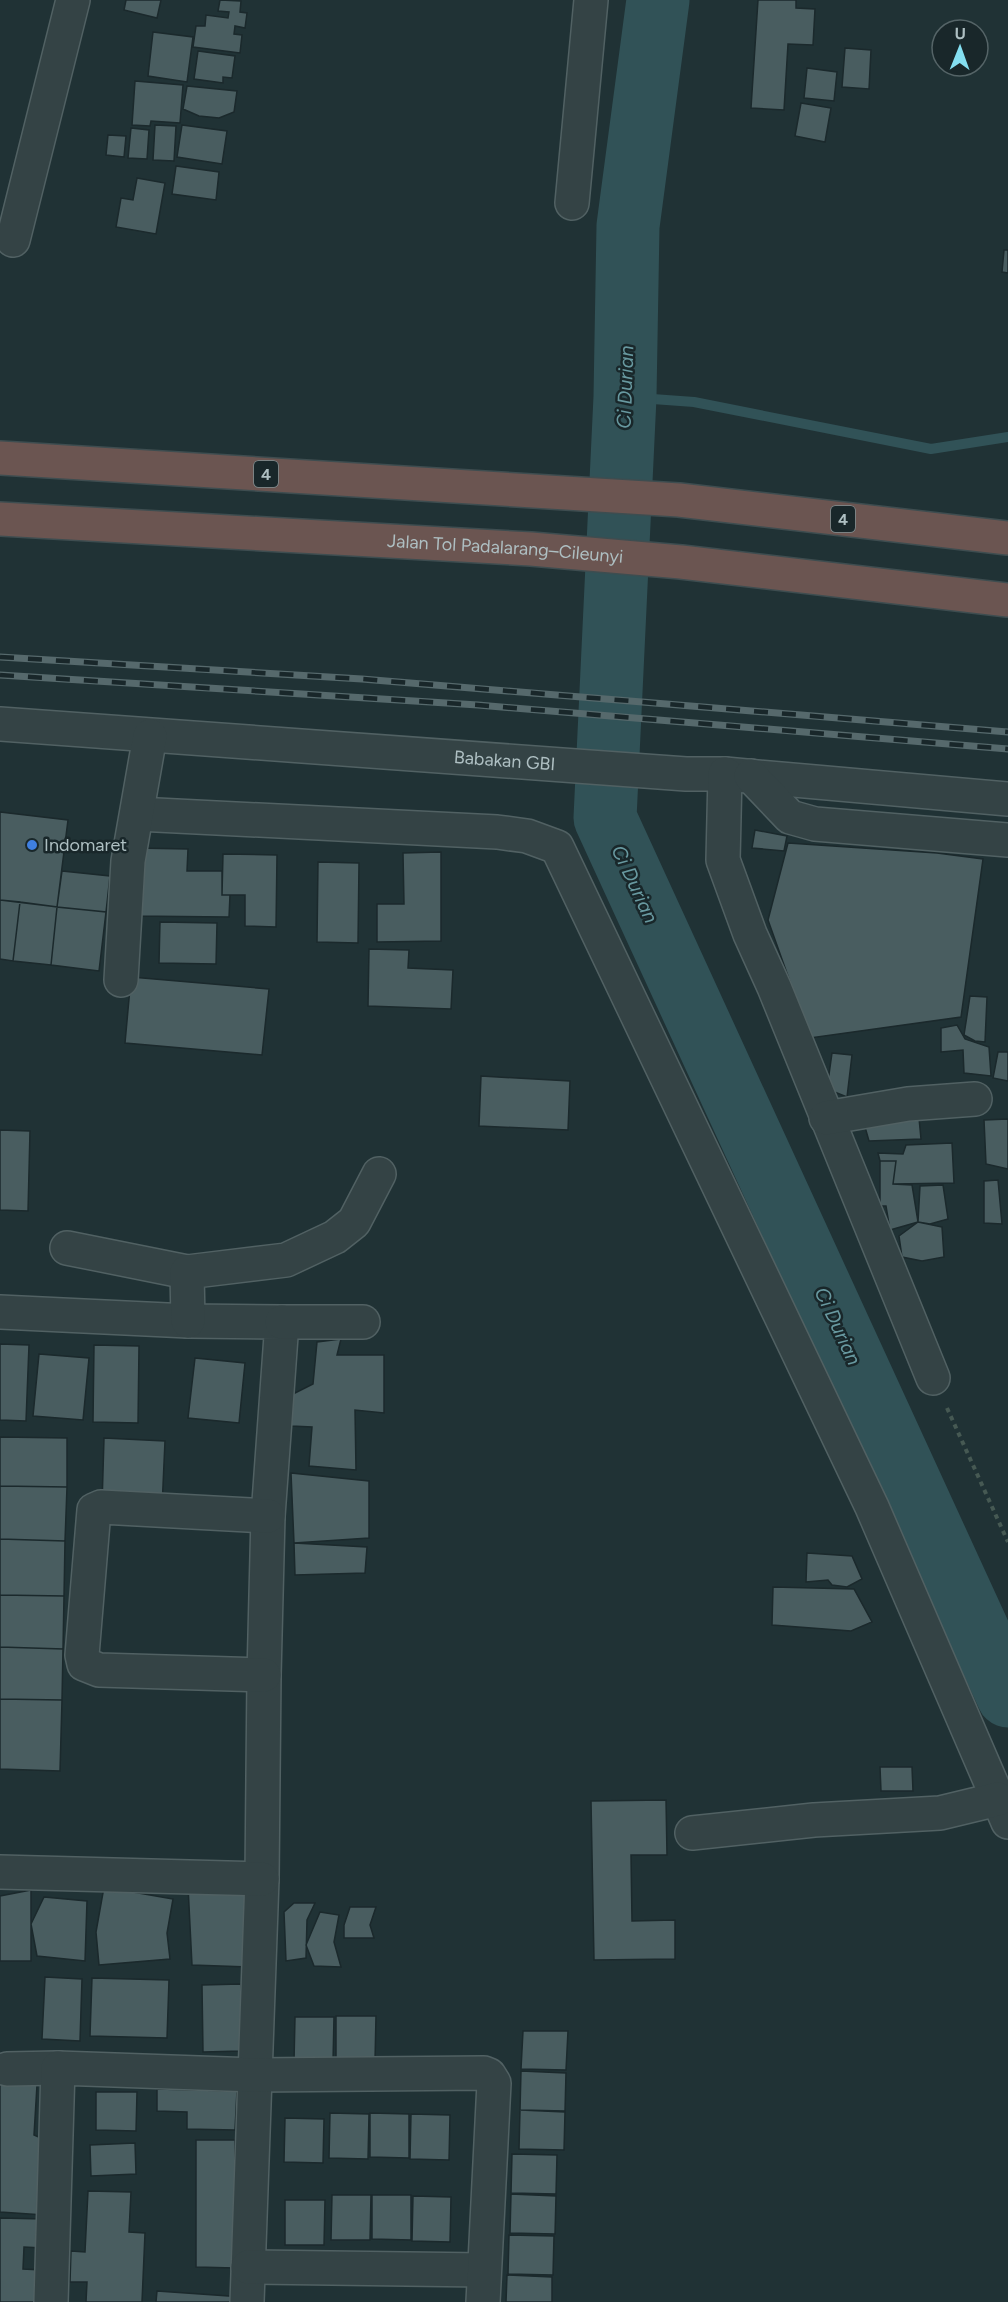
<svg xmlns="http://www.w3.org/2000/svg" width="1008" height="2302" font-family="Figtree,sans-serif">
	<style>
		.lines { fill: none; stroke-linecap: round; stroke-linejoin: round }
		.stream { stroke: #315257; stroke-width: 10 }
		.river { stroke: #315257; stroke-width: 63 }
		.building { fill: #495d60; stroke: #1b292c; stroke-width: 1.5 }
		.minor-casing { stroke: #516163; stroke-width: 36 }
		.highway-casing { stroke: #3e4d50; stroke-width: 36 }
		.path { stroke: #465953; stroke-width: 4; stroke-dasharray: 4.5 4.5; stroke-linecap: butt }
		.minor { stroke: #344345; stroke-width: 33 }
		.highway { stroke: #6b5551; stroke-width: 33 }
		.rail-casing { stroke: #56696c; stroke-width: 7 }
		.rail { stroke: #19272a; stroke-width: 4.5; stroke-dasharray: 14; stroke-linecap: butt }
		.shop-dot { fill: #3f7fe0; stroke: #19272a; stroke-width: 2 }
		.labels { text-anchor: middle; stroke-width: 5; stroke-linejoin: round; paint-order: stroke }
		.shield { fill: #19272a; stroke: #819194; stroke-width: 1.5 }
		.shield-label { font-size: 16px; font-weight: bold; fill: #aebfc2 }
		.street-label { font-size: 18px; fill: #aebfc2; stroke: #19272a }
		.poi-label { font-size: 18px; fill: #aebfc2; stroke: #19272a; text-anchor: start }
		.water-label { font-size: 20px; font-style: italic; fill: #6899a0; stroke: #19272a }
	</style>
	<rect width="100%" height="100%" fill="#203235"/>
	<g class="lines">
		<path class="stream" d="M625,397L694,402L931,449L1008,437"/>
		<path class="river" d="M658,0L628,226L625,397L605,818L1008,1696"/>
	</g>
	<path class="building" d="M126,0H161L157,18L124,10Z
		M220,0L241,1L240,12L247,13L245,28L235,26L234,34L242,35L240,53L193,47L196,26H205L206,15L228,18L229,12L218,11Z
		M758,0H796V8L815,9L813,45L788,44L784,110L751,108Z
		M153,32L193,37L187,82L148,76Z
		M845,48L871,50L869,89L842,87Z
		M198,51L235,56L232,78L223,77V83L194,79Z
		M807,68L837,72L834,101L804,98Z
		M135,81L183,85L180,123L151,121L150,126L132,125Z
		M187,86L237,91L234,112L219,118L199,116L183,109Z
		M801,103L831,108L825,142L795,136Z
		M155,125L176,126L174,161L153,160Z
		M182,125L227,131L222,164L177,157Z
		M131,128L149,130L147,159L128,158Z
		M108,135L126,136L124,157L106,155Z
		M176,166L219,172L216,200L172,194Z
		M137,178L165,183L156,234L116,227L121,198L133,200Z
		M1004,250H1008V273L1002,272Z
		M0,812L68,820L57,907L0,900Z
		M755,830L787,836L784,851L752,848Z
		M788,843L937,853L983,859L961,1017L810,1038L768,920Z
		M134,848L188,849L187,871H222V895H230L229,917L133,916Z
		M441,852V941L377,942V904H404L403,853Z
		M223,854L277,855L276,927L245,926V895H222Z
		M318,862L359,863L358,943L317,942Z
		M62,871L110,876L106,912L57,907Z
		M0,900L20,902L13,961L0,959Z
		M20,902L57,907L51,965L13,961Z
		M57,907L106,912L99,971L51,965Z
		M160,922L217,923L216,964L159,963Z
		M369,949L409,950L408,968L453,970L451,1009L368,1006Z
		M131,977L269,989L262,1055L125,1043Z
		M970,996L987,997L985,1042L975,1041L964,1035Z
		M957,1025L965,1039L989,1047L991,1076L964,1073L963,1050L941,1052V1028Z
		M998,1052H1008V1081L993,1078Z
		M832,1053L852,1055L847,1097L827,1089Z
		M481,1076L570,1081L568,1130L479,1126Z
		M919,1118L921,1139L869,1141L863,1120Z
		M1008,1119V1169L986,1164L984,1120Z
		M0,1130L30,1131L28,1211L0,1210Z
		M952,1143L954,1183L893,1184L896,1161H880L878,1153L903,1154L906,1145Z
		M880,1161H896L893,1184L912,1185L918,1222L890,1230L886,1206H880Z
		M998,1180L1002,1224L984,1223V1181Z
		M943,1185L948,1219L930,1224L918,1222L920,1186Z
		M918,1222L942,1227L944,1257L922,1261L902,1257L899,1236Z
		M341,1339L337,1355H384V1413L355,1410L356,1470L309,1466L312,1427L291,1426L293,1394L313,1384L317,1342Z
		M0,1344L29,1345L26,1421L0,1420Z
		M94,1345L139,1346L138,1423L93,1422Z
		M39,1354L89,1358L83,1420L33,1416Z
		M195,1358L245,1363L239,1423L188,1418Z
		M0,1437L67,1438V1487L0,1486Z
		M104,1438L165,1441L162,1508L102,1505Z
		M291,1473L369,1481V1538L294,1543Z
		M0,1486L67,1487L65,1541L0,1539Z
		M0,1539L65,1541L64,1596L0,1595Z
		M294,1543L367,1547L365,1573L295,1575Z
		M807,1553L852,1556L862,1579L847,1587L832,1585L828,1580L806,1582Z
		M773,1587L854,1589L872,1622L851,1631L772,1625Z
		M0,1595L64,1596L63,1649L0,1647Z
		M0,1647L63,1649L62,1700L0,1699Z
		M0,1699L62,1700L60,1771L0,1769Z
		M880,1767H912L913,1791H881Z
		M666,1800L667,1855H631L632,1921L675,1920V1959L594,1960L591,1801Z
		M188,1886L259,1887L249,1967L192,1965Z
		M104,1887L173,1899L167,1933L170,1959L99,1965L96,1932Z
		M31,1890V1961H0V1896Z
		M44,1897L87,1901L85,1961L37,1956L31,1924Z
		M294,1903H315L307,1920L306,1958L286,1961L284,1912Z
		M350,1907H376L370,1925L374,1938H344V1925Z
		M320,1912L339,1915L334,1942L341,1967L314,1966L306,1945Z
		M45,1977L82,1979L80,2041L42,2039Z
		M92,1978L169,1980L167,2038L90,2036Z
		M241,1984V2051L203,2052L202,1985Z
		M336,2016H376L375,2061H336Z
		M295,2017H334L333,2062H294Z
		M523,2031H568L566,2070L521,2069Z
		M521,2071L566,2073L565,2111L520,2110Z
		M0,2083L37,2085L34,2135L48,2141L44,2215L0,2212Z
		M157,2089L237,2091L235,2130L187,2129V2112L157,2111Z
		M96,2092H137L136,2131L96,2130Z
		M520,2110L565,2112L564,2150L519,2149Z
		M330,2113L369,2114L368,2159L329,2158Z
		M370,2113L409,2114V2158L370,2157Z
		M411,2114L450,2115L449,2160L410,2159Z
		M285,2118L324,2119L323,2163L284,2162Z
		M196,2140H235V2268L196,2267Z
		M135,2143L136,2174L91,2176L90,2145Z
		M512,2154L557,2155L556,2194L511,2193Z
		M88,2191L131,2192L129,2232L145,2233L142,2302H86L87,2282H70L71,2251L85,2252Z
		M511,2194L556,2196L555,2234L510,2233Z
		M332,2195H371L370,2240H331Z
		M372,2195H411V2240L372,2239Z
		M413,2196L451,2197L450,2242L412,2241Z
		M285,2200H325L324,2245H285Z
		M0,2218L44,2219L43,2248L24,2247L23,2269L42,2270L41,2302H0Z
		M509,2235L554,2236L553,2275L508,2274Z
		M507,2275L552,2277V2302H506Z
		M157,2291L243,2297V2302H156Z"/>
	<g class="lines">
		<defs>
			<g id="minor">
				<path d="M572,203L591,0"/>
				<path d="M13,240L73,0"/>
				<path id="s1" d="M0,724L686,774H725L1008,799"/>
				<path d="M725,774L723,860L750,934L774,987L933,1378"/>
				<path d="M751,776L790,817L815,824L1008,840"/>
				<path d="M137,814L497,832L527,836L557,847L872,1507L1008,1822"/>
				<path d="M121,980L128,861L150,736"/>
				<path d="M826,1118L908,1104L975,1099"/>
				<path d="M67,1248L187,1272"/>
				<path d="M0,1312L188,1321L282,1322L268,1516L264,1675L262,1879L247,2302"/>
				<path d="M188,1321L187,1272L286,1260L335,1237L354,1222L379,1174"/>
				<path d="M282,1322H363"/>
				<path d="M264,1675L99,1670L84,1664L82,1655L94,1510L101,1507L268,1516"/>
				<path d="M692,1833L814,1820L940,1813L998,1799"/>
				<path d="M0,1872L262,1879"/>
				<path d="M7,2069L58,2068"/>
				<path d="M248,2267L484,2270"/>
				<path d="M51,2302L58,2068L255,2075L484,2073L489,2075L494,2083L483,2302"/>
			</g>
			<g id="highway">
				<path d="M0,458L679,500L1008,538"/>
				<path id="s2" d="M0,519L531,549L681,562L1008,600"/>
			</g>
		</defs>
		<use href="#minor" class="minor-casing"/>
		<use href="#highway" class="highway-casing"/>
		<path class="path" d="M947,1408L1008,1542"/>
		<use href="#minor" class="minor"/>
		<use href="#highway" class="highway"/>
		<defs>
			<path id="rail" d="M0,657L362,679L1008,732
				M0,675L478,705L1008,749"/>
		</defs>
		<use href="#rail" class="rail-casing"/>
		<use href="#rail" class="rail"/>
	</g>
	<circle class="shop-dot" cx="32" cy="845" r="6"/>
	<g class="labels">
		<g class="shield">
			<rect x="254" y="461" width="24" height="26" rx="4.5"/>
			<rect x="831" y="506" width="24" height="26" rx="4.5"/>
		</g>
		<g class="shield-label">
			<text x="266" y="480">4</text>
			<text x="843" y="525">4</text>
		</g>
		<g class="street-label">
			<text dy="6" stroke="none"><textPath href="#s2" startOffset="506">Jalan Tol Padalarang–Cileunyi</textPath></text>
			<text dy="6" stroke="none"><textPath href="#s1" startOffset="506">Babakan GBI</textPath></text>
		</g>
		<g class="poi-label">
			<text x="44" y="851">Indomaret</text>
		</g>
		<g class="water-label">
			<text transform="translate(625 387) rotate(-88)" y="7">Ci Durian</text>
			<text transform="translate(635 884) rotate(65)" y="7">Ci Durian</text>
			<text transform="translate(838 1326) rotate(65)" y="7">Ci Durian</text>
		</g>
	</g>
	<g transform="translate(960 48) rotate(1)"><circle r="28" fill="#19272a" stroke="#556467" stroke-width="1.5"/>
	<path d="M0-4.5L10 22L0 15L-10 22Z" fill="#84dff1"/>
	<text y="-9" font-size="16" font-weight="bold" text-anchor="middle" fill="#aebfc2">U</text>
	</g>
</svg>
